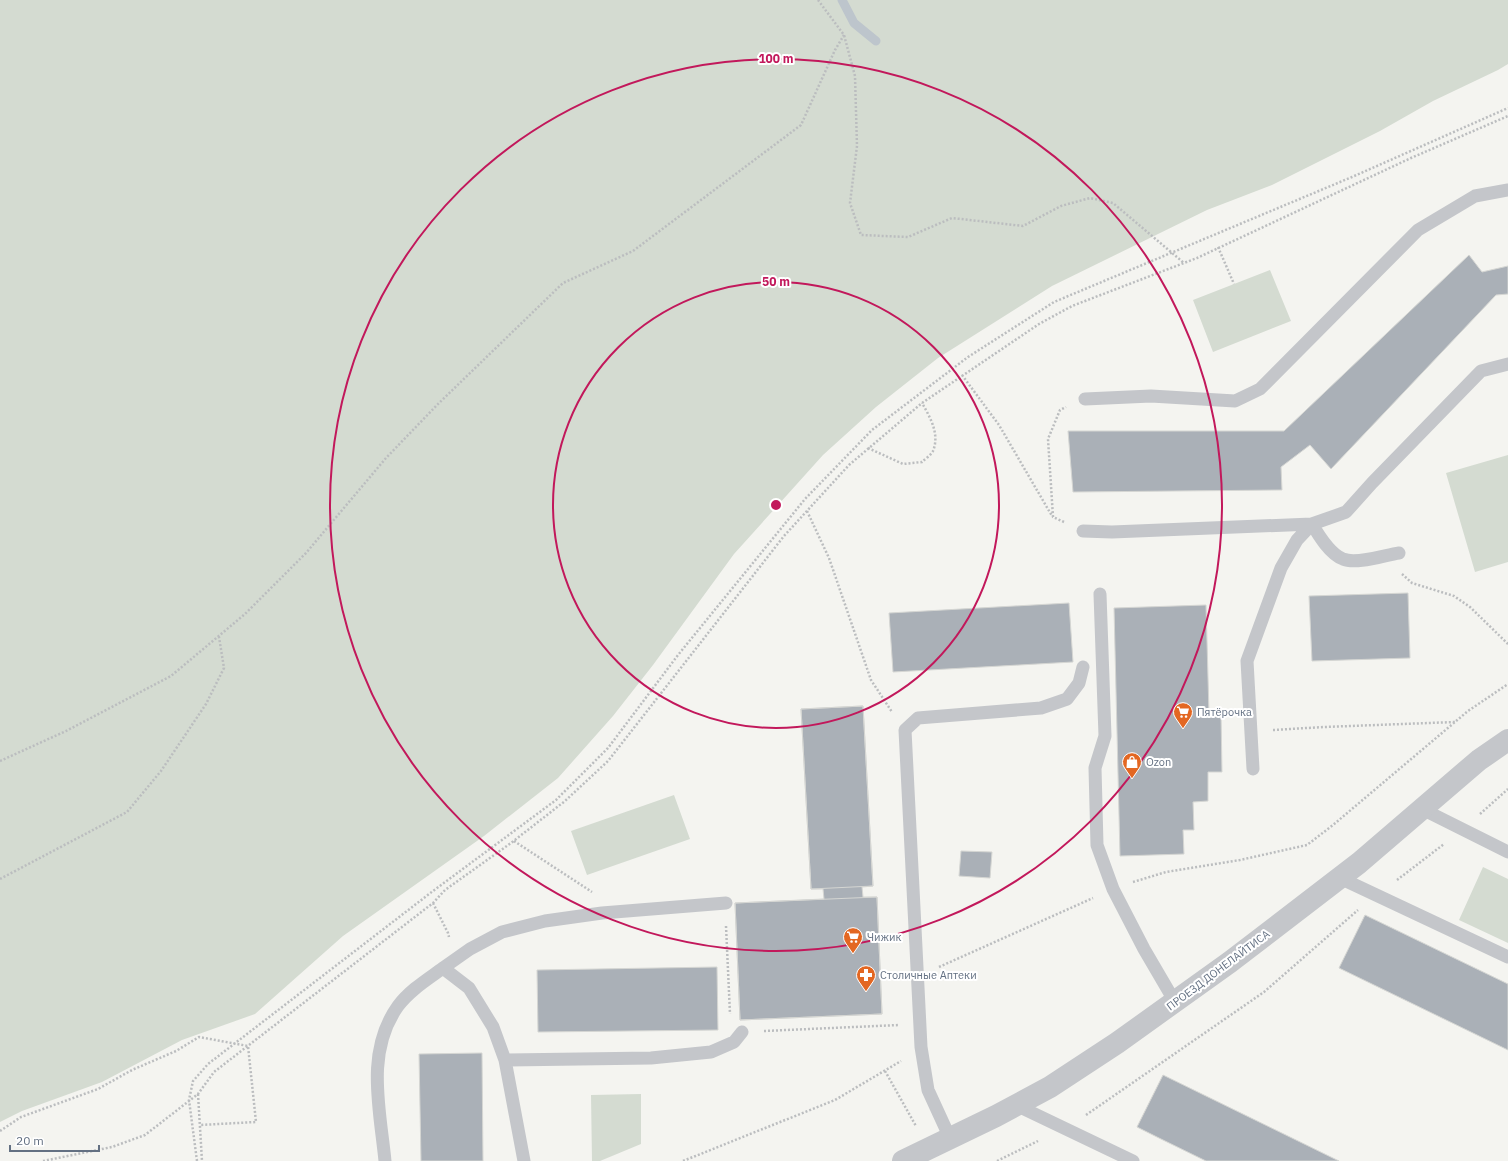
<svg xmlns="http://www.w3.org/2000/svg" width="1508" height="1161" font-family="'IBM Plex Sans',sans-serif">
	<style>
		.green { fill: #d4dbd1 }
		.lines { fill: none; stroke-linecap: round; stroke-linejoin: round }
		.stream { stroke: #bdc5cc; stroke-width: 9 }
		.building { fill: #aab0b7; stroke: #d5d6d3 }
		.path { stroke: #bbbdbf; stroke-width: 2.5; stroke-dasharray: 2 2; stroke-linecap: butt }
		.service { stroke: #c4c6ca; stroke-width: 13 }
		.tertiary { stroke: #c4c6ca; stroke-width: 22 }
		.ring { fill: none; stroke: #c2185b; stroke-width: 2 }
		.labels { text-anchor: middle; stroke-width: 4; stroke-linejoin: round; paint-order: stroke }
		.poi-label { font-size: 11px; fill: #637082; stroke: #fff; text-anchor: start }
		.street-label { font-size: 11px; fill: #637082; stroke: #fff }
		.centre { fill: #c2185b; stroke: #fff; stroke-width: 2 }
		.ring-label { font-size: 12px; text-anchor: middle; font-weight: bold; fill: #c2185b; stroke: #fff; stroke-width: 4; stroke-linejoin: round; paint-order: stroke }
	</style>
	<rect width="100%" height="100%" fill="#f4f4f0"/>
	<path class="green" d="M0,0H1508V64L1498,70L1433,101L1380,131L1272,185L1207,210L1052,286L938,358L876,407L823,455L734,554L653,665L613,716L558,778L484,836L343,936L255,1014L182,1040L102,1082L22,1111L0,1122Z
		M1270,270L1291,321L1213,352L1193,300Z
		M1508,455V562L1475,572L1446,473Z
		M674,795L690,839L587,875L571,831Z
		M1483,867L1508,879V943L1459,920Z
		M641,1094V1144L600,1161H592L591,1095Z"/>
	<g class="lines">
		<path class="stream" d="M842,0L854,23L876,41"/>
	</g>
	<path class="building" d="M1469,255L1482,272L1508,266V294L1496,295L1331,469L1310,445L1281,467L1282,490L1073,492L1068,431H1284Z
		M1408,593L1410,658L1312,661L1309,596Z
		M1069,603L1073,662L893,672L889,613Z
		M1206,605L1209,714H1221L1222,772H1208V801L1193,802L1194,830H1183L1184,854L1120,856L1114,608Z
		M863,706L873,886L811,889L801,709Z
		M863,706L873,886L862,887L863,897H877L882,1014L740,1020L735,903L824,899L823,889H811L801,709Z
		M961,851L992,852L990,878L959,876Z
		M877,897L882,1014L740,1020L735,903Z
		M1365,915L1508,984V1050L1339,968Z
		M717,967L718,1030L538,1032L537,970Z
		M482,1053L483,1161H421L419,1054Z
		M1163,1075L1339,1161H1206L1161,1139L1137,1127Z"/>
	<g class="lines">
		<path class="path" d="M818,0L844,35L855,76L857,146L850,203L861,235L908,237L952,218L1023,226L1061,206L1090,198L1113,203L1184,263
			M1218,247L1234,284
			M962,375L999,425L1052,516
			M868,448L903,464L922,462C925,459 931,455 933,451C940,434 930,417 922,403
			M807,511L829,558L871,680L892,712
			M1064,522L1053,517L1048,439L1060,410L1066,407
			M1402,574L1412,583L1454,596L1470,607L1508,644
			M1273,730L1324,727L1455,722
			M0,761L66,731L171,676L245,614L306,553L386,458L438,404L563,283L633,251L801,125L835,50L844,35
			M1480,814L1508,789
			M514,841L592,892
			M0,879L127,812L161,771L206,704L224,668L219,637
			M1397,880L1444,844
			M1133,882L1166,872L1240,860L1307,845L1333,825L1468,711L1508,684
			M433,903L448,933L449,937
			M726,926L730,1014
			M939,967L1093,898
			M764,1031L899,1025
			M885,1071L916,1126
			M198,1094L202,1161
			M1086,1115L1264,992L1358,910
			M0,1131L21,1117L98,1089L132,1070L176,1051L199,1037L248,1046L256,1122L200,1125
			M43,1161L112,1147L145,1135L198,1094L214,1072L433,903L445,890L511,843L565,801L608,761L784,536L849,465L922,403L1039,324L1072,306L1197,258L1411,158L1508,116
			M197,1161L189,1100L193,1081L208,1064L433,891L556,800L608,748L678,655L805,499L872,430L968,357L1054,302L1352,177L1508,108
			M683,1161L835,1100L901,1061
			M997,1161L1038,1141"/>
		<path class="service" d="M1085,399L1151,396L1235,401L1260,389L1418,230L1475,196L1508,190
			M1083,531L1112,532L1312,524L1346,512L1372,483L1481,371L1508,364
			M1100,594L1105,736L1095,768L1097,845L1113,889L1144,949L1175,1002
			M1253,769L1247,661L1281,568L1297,540L1312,524C1319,536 1330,554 1343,559C1356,565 1385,555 1399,553
			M1422,809L1508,852
			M1340,878L1508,957
			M443,968L470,949L502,932L545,921L602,913L726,903
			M505,1060L651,1058L711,1052L734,1042L742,1032
			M1016,1105L1133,1161
			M950,1138L928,1090L921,1047L905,730L918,718L1041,708L1067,699L1079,683L1083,667
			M385,1161C380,1109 365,1052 398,1006C410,990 428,979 443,968L469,988L493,1027L505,1060L524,1161"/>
		<path class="tertiary" d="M903,1161L996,1116L1050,1087L1117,1043L1230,962L1359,863L1479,760L1508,740"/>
	</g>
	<g class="ring">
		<circle cx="776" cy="505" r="223"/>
		<circle cx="776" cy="505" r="446"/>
	</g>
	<defs>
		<symbol id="supermarket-pin" viewBox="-11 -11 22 30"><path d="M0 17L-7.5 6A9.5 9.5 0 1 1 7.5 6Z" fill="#e36722" stroke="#fff"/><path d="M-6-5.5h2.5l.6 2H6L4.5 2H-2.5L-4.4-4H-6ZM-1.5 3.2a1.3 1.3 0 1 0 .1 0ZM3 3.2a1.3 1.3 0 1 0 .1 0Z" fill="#fff"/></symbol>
		<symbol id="shop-pin" viewBox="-11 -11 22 30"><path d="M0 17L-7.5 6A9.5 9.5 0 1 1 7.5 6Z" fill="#e36722" stroke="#fff"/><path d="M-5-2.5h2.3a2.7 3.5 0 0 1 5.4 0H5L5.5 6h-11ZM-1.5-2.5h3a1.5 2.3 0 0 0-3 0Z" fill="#fff"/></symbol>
		<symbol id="pharmacy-pin" viewBox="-11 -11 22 30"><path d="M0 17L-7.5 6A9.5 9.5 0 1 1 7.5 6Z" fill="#e36722" stroke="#fff"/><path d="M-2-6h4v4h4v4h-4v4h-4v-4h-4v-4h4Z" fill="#fff"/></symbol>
	</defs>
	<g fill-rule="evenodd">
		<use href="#supermarket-pin" x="1172" y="701" width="22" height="30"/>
		<use href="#shop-pin" x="1121" y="751" width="22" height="30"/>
		<use href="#supermarket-pin" x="842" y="926" width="22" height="30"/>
		<use href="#pharmacy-pin" x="855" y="964" width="22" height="30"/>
	</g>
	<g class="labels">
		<g class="poi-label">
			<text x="1197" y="716">Пятёрочка</text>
			<text x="1146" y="766">Ozon</text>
			<text x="867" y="941">Чижик</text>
			<text x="880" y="979">Столичные Аптеки</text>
		</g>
		<g class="street-label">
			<text transform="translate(1218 970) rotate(-37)" y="4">ПРОЕЗД ДОНЕЛАЙТИСА</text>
		</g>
	</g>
	<circle cx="776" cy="505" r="6" class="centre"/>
	<g class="ring-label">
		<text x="776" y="63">100 m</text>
		<text x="776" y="286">50 m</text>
	</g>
	<path d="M10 1145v6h89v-6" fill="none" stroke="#637082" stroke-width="2"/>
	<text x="16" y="1145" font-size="12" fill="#637082" stroke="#ffffff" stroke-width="3" paint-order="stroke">20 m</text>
</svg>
